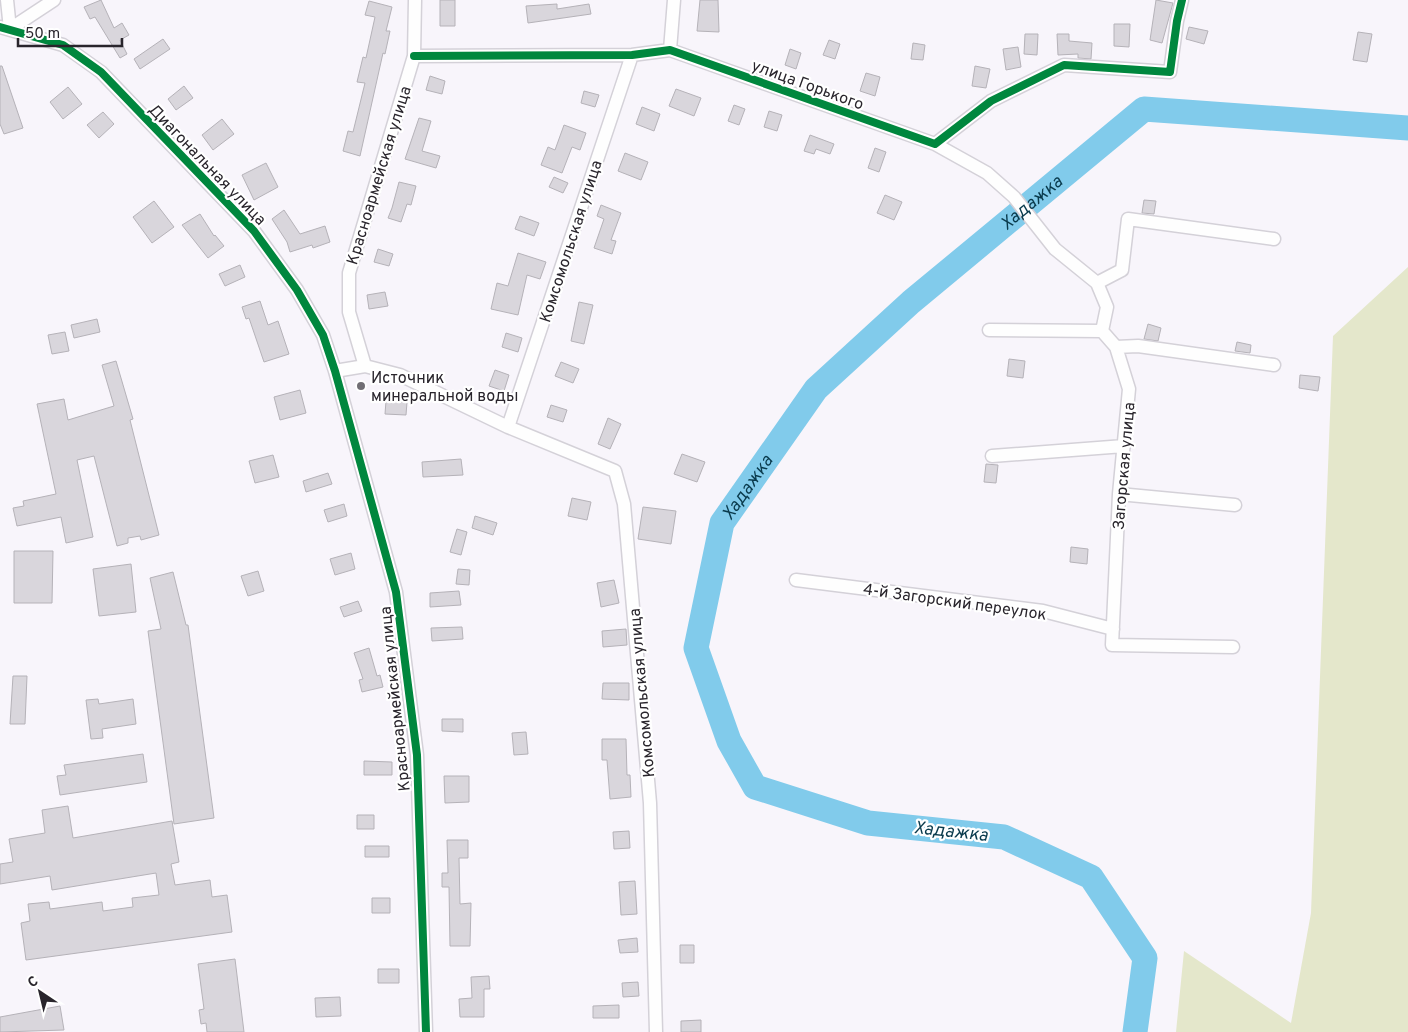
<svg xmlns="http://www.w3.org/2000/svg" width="1408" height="1032" font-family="Overpass,sans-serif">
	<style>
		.green { fill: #e4e7cb }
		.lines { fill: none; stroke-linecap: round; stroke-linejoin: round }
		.river { stroke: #81cbeb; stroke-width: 25 }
		.building { fill: #d9d6dc; stroke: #b5b2b8 }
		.street-casing { stroke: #d4d1d8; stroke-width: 15 }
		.street { stroke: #fefefe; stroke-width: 12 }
		.cycleway-casing { stroke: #fff; stroke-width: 11 }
		.cycleway { stroke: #00873e; stroke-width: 8 }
		.poi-dot { fill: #716e74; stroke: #fff; stroke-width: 2 }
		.labels { text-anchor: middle; stroke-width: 4.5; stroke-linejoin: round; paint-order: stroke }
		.street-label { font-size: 16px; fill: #29252c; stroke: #fff }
		.poi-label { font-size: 16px; fill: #29252c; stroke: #fff; text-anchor: start }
		.water-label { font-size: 18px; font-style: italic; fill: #093a4c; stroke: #fff }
	</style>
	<rect width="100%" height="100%" fill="#f8f5fb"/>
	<path class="green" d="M1408,267V1032H1176L1184,951L1291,1023L1311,913L1333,336Z"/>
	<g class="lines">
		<path class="river" id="s1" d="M1135,1032L1145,958L1091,877L1004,837L868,823L755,787L729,741L696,648L722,523L816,389L911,302L1144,109L1408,128"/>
	</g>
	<path class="building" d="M101,0L114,28L122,23L129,35L120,40L127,54L120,58L95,17L90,19L84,7Z
		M440,0H455V26H440Z
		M700,0H718L719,32L697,31Z
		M1156,0L1173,3L1162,43L1150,40Z
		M369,1L392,7L386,31H390L385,54L383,53L360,156L343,151L348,131L353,132L365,83L357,82L363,57L366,58L375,17L365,15Z
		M557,4V9L589,4L591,14L528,23L526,6Z
		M1114,24H1130L1129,47L1114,46Z
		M1189,27L1208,31L1204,44L1186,39Z
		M1358,32L1372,34L1367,62L1353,60Z
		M1025,34H1038L1037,55L1024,54Z
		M1057,34H1069V41L1092,43L1091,59L1078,58V54L1058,55Z
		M163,39L170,49L140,69L134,59Z
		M829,40L840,44L835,59L823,55Z
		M913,43L925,45L923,60L911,59Z
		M1018,47L1021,67L1006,70L1003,49Z
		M790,49L801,53L796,69L785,65Z
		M0,66H2L23,128L4,134L0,124Z
		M975,66L990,69L986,88L972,86Z
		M866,73L880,77L875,96L860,91Z
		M430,76L445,81L442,94L426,90Z
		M184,86L193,98L176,110L168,99Z
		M68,87L82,104L63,119L50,102Z
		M676,89L701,98L694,116L669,106Z
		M584,91L599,95L595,107L581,103Z
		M734,105L745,109L739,125L728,121Z
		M642,107L660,114L654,131L636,124Z
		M769,111L782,115L777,131L764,127Z
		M103,112L114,124L99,138L87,125Z
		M419,118L431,121L422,151L440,156L436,168L405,159Z
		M222,119L234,134L213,150L202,135Z
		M564,125L586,133L580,150L572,147L562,173L541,165L548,147L555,150Z
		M810,135L834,144L830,154L816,149L814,154L804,151Z
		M875,148L886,152L879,172L868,168Z
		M625,153L648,162L641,180L618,171Z
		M266,163L278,187L254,200L242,175Z
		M554,177L568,183L563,193L549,187Z
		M399,182L416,186L411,205L407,204L401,222L388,218L392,208Z
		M885,195L902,202L894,220L877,213Z
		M1144,200L1156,201L1154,214L1142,213Z
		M154,201L174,227L152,243L133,217Z
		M601,205L621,213L611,240L616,241L612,254L594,248L604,219L597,216Z
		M284,210L300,234L325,226L330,242L313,248L312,245L290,252L287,242L272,219Z
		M200,214L214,236L215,235L224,246L208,258L182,225Z
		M520,216L539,223L534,236L515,229Z
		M378,249L393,254L389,266L374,262Z
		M518,253L546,262L540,279L527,275L518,315L491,309L497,283L508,286Z
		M240,265L245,277L225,286L219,274Z
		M385,292L388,306L369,309L367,295Z
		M260,301L268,325L278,321L289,354L264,362L249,318L246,319L242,307Z
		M579,302L593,305L584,344L571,341Z
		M97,319L100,332L74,338L71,325Z
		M1148,324L1161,328L1158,341L1144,339Z
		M65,332L69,351L52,354L48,335Z
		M506,333L522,338L518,352L502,347Z
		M1237,342L1251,345L1250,353L1235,351Z
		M1009,359L1025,361L1023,378L1007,376Z
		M116,361L133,419L130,420L159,535L141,540L140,536L128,538V543L117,546L94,456L77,460L93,537L66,543L61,517L17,526L13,508L24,506L23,501L56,494L37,404L64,399L68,420L114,406L102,365Z
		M561,362L579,369L573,383L555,376Z
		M495,370L509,375L504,391L489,386Z
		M1300,375L1320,377L1318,391L1299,388Z
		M300,390L306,413L280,420L274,397Z
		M386,401L407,402L406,415L385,414Z
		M551,405L567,410L563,422L547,417Z
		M608,418L621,424L610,449L598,444Z
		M682,454L705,462L697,482L674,474Z
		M273,455L279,477L255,483L249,461Z
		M461,459L463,475L423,477L422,462Z
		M986,464L998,465L996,483L984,482Z
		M328,473L332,484L306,492L303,481Z
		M572,498L591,502L587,520L568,516Z
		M344,504L347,516L328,522L324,510Z
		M643,507L676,511L671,544L638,539Z
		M475,516L497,523L493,535L472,528Z
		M457,529L467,532L461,555L450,552Z
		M1071,547L1088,549L1087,564L1070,562Z
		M14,551H53L52,603H14Z
		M351,553L355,569L335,575L330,559Z
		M131,564L136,612L99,616L93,569Z
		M458,569L470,570L469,585L456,584Z
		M258,571L264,591L248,596L241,576Z
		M173,572L186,625H188L214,818L174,824L148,631L161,629L150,578Z
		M614,580L619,603L601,607L597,583Z
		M459,591L461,605L430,607V593Z
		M358,601L362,611L344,617L340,607Z
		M462,627L463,639L432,641L431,628Z
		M626,629L627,645L603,647L602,631Z
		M369,648L377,676L380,675L383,687L362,692L359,680L363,679L354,653Z
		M13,676H27L25,724H10Z
		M603,683H629V700L602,699Z
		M98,699L99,704L133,699L136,724L102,729L103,738L91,739L86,700Z
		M442,719H463V732L442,731Z
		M526,732L528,754L514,755L512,733Z
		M602,739H626L627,775H630L631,797L610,799L607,760H602Z
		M143,754L147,782L60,795L57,776L66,775L64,765Z
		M364,761L392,762V775H364Z
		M444,776H469V802L445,803Z
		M68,806L73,838L172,821L179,862L171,864L175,885L210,880L212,897L227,895L232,932L26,960L21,923L30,921L28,904L49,902L50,909L102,902L103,911L133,907L132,898L159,895L156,873L52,890L50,876L0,884V864L13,862L9,839L45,833L42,810Z
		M357,815H374V829H357Z
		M629,831L630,848L614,849L613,832Z
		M447,840H468V858H459L460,904L471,903L470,946H450L449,887H442V873H448Z
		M365,846H389V857H365Z
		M635,881L637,914L621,915L619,882Z
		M372,898H390V913H372Z
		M637,938L638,952L620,953L618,940Z
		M680,945H694V963H680Z
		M235,959L244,1032H207L206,1023L201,1024L199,1010L204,1009L198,964Z
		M378,969H399V983H378Z
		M489,976L490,989H484V1017H460L459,999L472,998L471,977Z
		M638,982L639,996L623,997L622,983Z
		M340,997L341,1016L316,1017L315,998Z
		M619,1005V1018H593V1006Z
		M60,1006L64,1030L0,1032V1017Z
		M701,1020V1032H681V1021Z"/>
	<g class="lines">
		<defs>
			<path id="street" d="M7,0L10,29
				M0,27L63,45L101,72L254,231L297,290L323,335L335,371L396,592L417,755L426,1032
				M10,29L54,0
				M670,50L674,0
				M414,56L632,55L670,50L935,144L991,101L1064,65L1170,72L1177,21L1182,0
				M935,144L987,173L1014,197L1055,249L1097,283
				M989,330L1102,331
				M1116,347L1138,346L1274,365
				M365,366L400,375L508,427L615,471L624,504L650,803L656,1032
				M335,371L365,366L349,312V273L414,56L415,0
				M508,427L632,55
				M992,456L1124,446
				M1119,494L1235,505
				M796,580L1043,611L1113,629
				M1233,647L1112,645L1119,494L1129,389L1116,347L1102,331L1107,307L1097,283L1122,270L1128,219L1274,239"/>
		</defs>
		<use href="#street" class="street-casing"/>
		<use href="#street" class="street"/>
		<defs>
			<path id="cycleway" d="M0,27L63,45L101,72L254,231L297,290L323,335L335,371L396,592L417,755L426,1032
				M414,56L632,55L670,50L935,144L991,101L1064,65L1170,72L1177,21L1182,0"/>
		</defs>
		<use href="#cycleway" class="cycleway-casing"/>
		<use href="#cycleway" class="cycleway"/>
	</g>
	<circle class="poi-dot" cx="361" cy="386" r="5"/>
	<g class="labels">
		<g class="street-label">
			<text transform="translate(808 84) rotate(20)" y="6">улица Горького</text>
			<text transform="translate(208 164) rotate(46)" y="6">Диагональная улица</text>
			<text transform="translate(378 175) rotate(-73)" y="6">Красноармейская улица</text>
			<text transform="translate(570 241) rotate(-72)" y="6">Комсомольская улица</text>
			<text transform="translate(1123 466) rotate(-85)" y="6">Загорская улица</text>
			<text transform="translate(955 601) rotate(8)" y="6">4-й Загорский переулок</text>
			<text transform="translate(641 693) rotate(-95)" y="6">Комсомольская улица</text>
			<text transform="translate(394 699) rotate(-96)" y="6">Красноармейская улица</text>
		</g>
		<g class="poi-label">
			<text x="371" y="383">Источник<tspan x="371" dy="18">минеральной воды</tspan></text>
		</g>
		<g class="water-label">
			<text dy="6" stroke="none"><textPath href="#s1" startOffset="1251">Хадажка</textPath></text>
			<text dy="6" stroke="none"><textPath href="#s1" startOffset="846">Хадажка</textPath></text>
			<text transform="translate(951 831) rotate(6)" y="6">Хадажка</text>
		</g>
	</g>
	<g transform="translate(40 992) rotate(325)" stroke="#ffffff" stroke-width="4" paint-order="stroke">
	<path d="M0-4L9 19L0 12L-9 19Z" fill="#29252c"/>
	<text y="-8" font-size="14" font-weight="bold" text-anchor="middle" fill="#29252c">С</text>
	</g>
	<path d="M18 38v8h104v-8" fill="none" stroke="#29252c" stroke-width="2.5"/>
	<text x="25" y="38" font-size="15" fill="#29252c" stroke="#ffffff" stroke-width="4" paint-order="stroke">50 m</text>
</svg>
